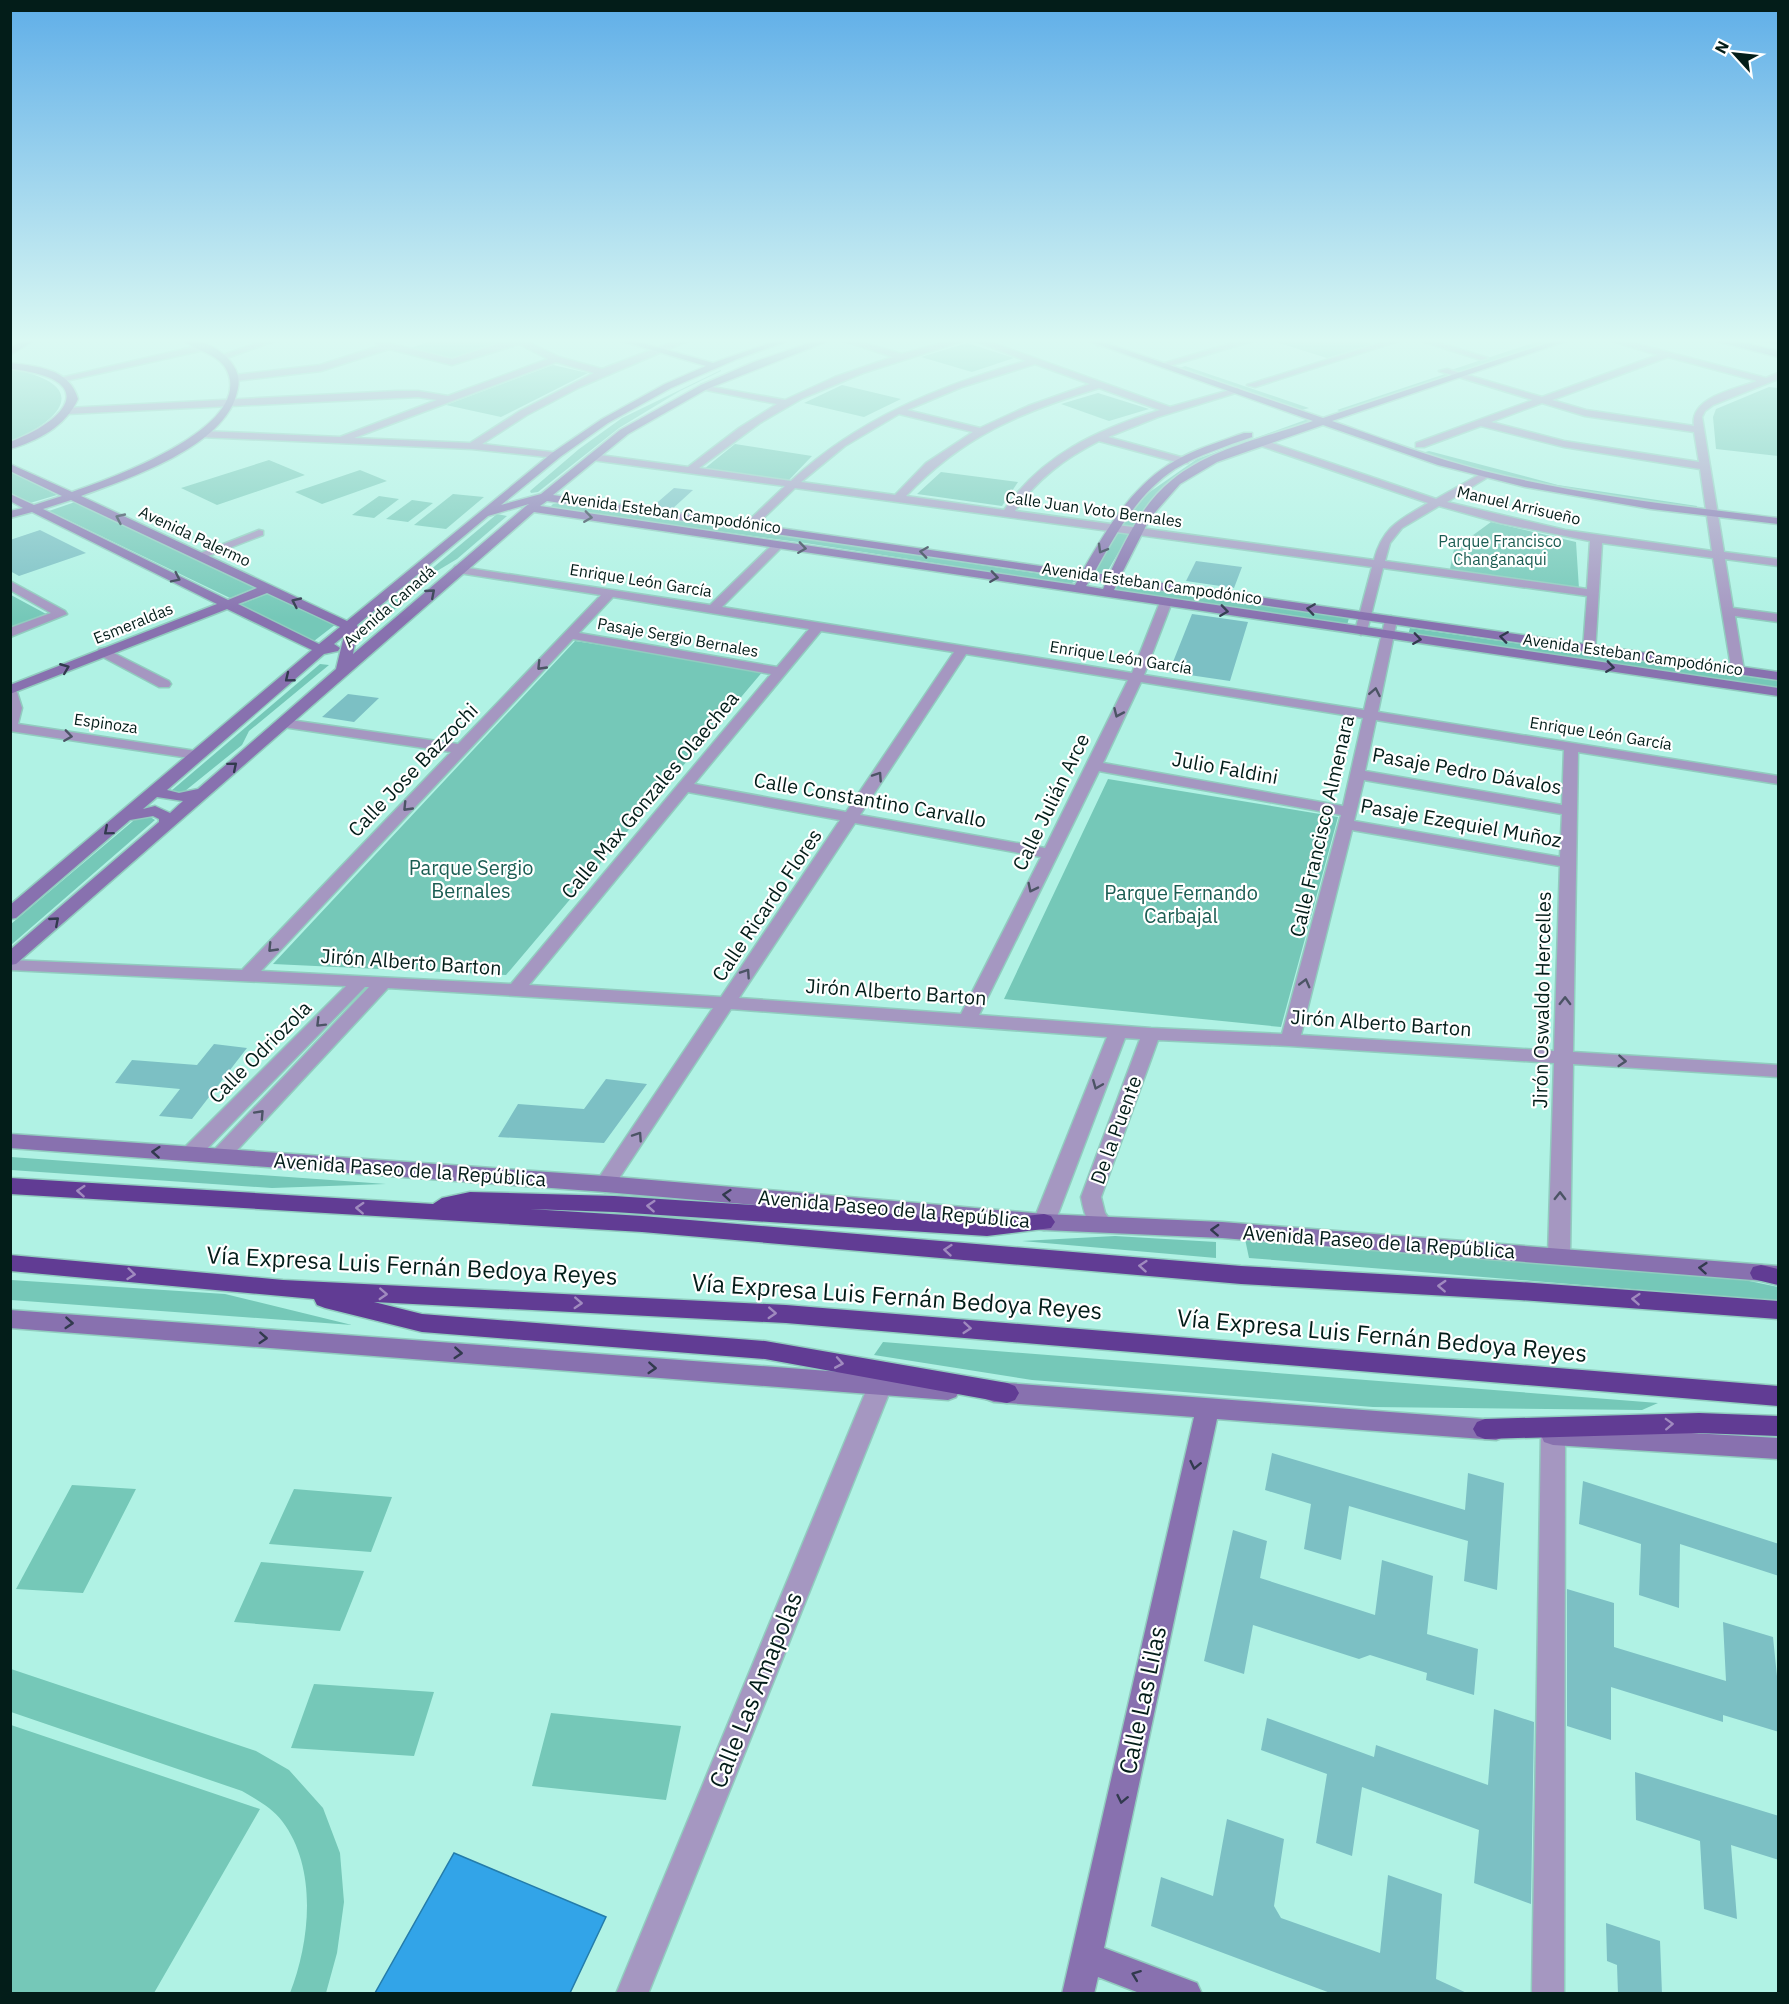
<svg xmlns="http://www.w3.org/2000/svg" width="1789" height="2004" font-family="'IBM Plex Sans',sans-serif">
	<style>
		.green { fill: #75c8b8 }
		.water { fill: #32a4e8; stroke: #247caa; stroke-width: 1.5 }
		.building { fill: #7cc0c4 }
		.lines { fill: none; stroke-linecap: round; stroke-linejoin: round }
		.street-casing { stroke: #91ccbf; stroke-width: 3 }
		.secondary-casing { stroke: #91ccbf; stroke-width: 3 }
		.highway-casing { stroke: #91ccbf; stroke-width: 3 }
		.street { fill: #a597c1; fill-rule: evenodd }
		.secondary { fill: #8871af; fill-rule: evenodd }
		.highway { fill: #613c94; fill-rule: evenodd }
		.oneway { stroke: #323a4e }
		.oneway2 { stroke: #4c5465 }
		.oneway3 { stroke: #a08abf }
		.labels { text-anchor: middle; stroke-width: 4.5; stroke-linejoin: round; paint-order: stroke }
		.far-street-label { font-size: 16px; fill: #031d19; stroke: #fff }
		.far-park-label { font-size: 16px; fill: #1b5d53; stroke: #fff }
		.street-label { font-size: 20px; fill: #031d19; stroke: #fff }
		.park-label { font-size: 20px; fill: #1b5d53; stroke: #fff }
		.near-street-label { font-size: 24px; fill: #031d19; stroke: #fff }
	</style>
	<rect width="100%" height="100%" fill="#b0f2e4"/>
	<path class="green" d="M436,339H510L513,341L455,360L408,349Z
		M1266,339H1356L1373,344L1327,358Z
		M1545,339H1559L1459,372L1451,370Z
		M967,343L1014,358L972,372L921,357Z
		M553,365L588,373L501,417L446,405Z
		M1185,366L1309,408L1302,410L1176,369Z
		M11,369C88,384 68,416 11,442Z
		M721,370V371L680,391L619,428L538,492L531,493L530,491L579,449L622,418Z
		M1445,374L1450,376L1342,412L1337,410Z
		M842,385L901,399L864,417L804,403Z
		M1769,387L1778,388V456L1716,449L1713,417L1716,409Z
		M1098,393L1149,409L1109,421L1061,404Z
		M1308,419L1314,422L1178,478L1158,493L1134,527L1122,525L1144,496L1197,459Z
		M735,444L812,456L789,480L704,469Z
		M1429,451L1558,485L1697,506V508L1582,494L1487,473L1422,453Z
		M269,460L305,475L217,505L181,488Z
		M360,470L387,481L322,504L295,492Z
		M10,471L57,495L30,503L11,493Z
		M941,472L1018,482L1002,506L917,494Z
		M453,494L484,497L446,529L414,525Z
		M379,496L399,499L374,518L352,515Z
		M412,500L433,503L408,522L386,519Z
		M75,502L257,587L230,598L49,511Z
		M566,503L1075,579L1077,581L1069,584L805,543L554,509L551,506L553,504Z
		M497,514L507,516L457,559L432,574L379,624L367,623Z
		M1491,522L1576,542L1579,589L1450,569L1454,549Z
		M1117,533L1129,534L1106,574L1094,572Z
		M1121,585L1349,618L1347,625L1117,590L1115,587Z
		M269,593L336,624L314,641L239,605Z
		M11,595L48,615L11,629Z
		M1410,628L1778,681V689L1408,635Z
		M575,641L764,670L506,975L273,964Z
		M320,664L329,665L249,731L242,745L185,791L177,793L171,791Z
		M1108,779L1338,817L1281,1027L1004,999Z
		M147,815L155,820L11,945V924L139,816Z
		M10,1157H11L386,1184L272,1188L11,1170Z
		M1115,1236L1216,1242V1258L1022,1241Z
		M1245,1239L1711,1273L1778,1287V1301L1249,1258Z
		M11,1280L225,1294L352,1325L11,1300Z
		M883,1342L1658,1403L1642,1410L1373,1407L1032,1380L874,1355Z
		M72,1485L136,1489L83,1593L16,1589Z
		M294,1489L392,1497L371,1552L269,1544Z
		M261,1562L364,1571L340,1631L234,1622Z
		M11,1669L256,1751L289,1770L323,1808L340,1853L344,1902L337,1953L326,1993H290C310,1942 318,1868 282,1821C272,1808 256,1799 242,1791L11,1712Z
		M314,1684L434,1692L414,1756L291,1748Z
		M551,1713L681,1726L666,1800L532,1786Z
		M11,1725L260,1809L154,1993H11Z"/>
	<path class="water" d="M454,1853L606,1917L570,1993H375Z"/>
	<path class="building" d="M674,488L693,490L671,510L652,507Z
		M40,530L86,553L19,576L10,571V540Z
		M1196,561L1242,567L1234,588L1186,581Z
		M1192,614L1248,622L1230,681L1169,672Z
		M348,694L379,698L354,722L322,717Z
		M214,1044L247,1048L192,1119L159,1116L180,1089L115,1083L132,1060L197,1065Z
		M606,1079L647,1084L604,1143L498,1137L518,1104L584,1109Z
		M1272,1453L1465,1510L1468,1473L1504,1483L1497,1590L1464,1581L1468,1541L1349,1506L1341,1560L1304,1549L1311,1504L1265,1490Z
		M1583,1481L1779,1544V1576L1680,1544L1679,1608L1639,1595L1641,1544L1579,1524Z
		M1233,1530L1267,1541L1260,1578L1375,1615L1382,1560L1433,1576L1427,1634L1478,1649L1474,1695L1426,1680L1427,1673L1370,1655L1359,1659L1253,1625L1244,1674L1204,1661Z
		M1567,1589L1614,1603V1647L1726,1681L1723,1622L1773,1637L1779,1696V1732L1723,1715V1722L1611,1687V1740L1567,1726Z
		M1494,1709L1534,1722L1531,1904L1474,1883L1479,1830L1362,1787L1352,1856L1316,1843L1327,1774L1261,1750L1267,1718L1374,1757L1376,1745L1488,1785Z
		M1635,1772L1779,1816V1860L1731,1845L1737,1919L1704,1909L1700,1841L1636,1820Z
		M1227,1819L1284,1839L1274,1906L1281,1918L1380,1953L1388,1875L1442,1894L1436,1979L1469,1994H1333L1151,1926L1161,1877L1213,1896Z
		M1606,1923L1660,1941L1662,1994H1618L1617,1965L1607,1961Z"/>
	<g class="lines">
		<defs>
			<path id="street" d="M268,339H280L224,359L217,357Z
				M512,339H522L559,357L602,369L680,339H692L580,387L527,415L482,444L560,453L561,455L556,458L472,449L201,437L196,434L201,431L340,437L437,400L418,397L67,414L62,411L67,408L397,391H418L448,396L548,359L519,344L452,365L389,349L321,371L235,381L230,378L235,375L320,365L379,346L376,344L380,341L452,359ZM556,362L594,373L520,411L470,443L354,438Z
				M838,339H850L902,354L956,339H969L863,373L803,398L760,423L699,468L791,481C858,419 939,386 1026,361L971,339H982L1170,407L1237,388L1242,391L1158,417L1108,437L1188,459V463H1180L1099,441C1064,459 1037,479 1015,511L1374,560C1383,526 1400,520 1428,503L1258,445V441H1266L1436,499L1484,472L1488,473V477L1447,502L1565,530L1712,551L1700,469L1564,447L1481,426L1424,447H1416V443L1533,400L1439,371L1447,369L1542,397L1658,355L1605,339H1618L1766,378L1778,373V379L1713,405L1705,411L1702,417L1724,552L1778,559V566L1725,559L1733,608L1778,614V622L1735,616L1744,670L1742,673H1732L1713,558L1602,543L1595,652L1590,653L1583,649L1587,596L1383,568L1367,631L1361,635L1355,631L1372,567L795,488L752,529L748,530L742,527L744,525L785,486L592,460L587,457L592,454L688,467L739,428L777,404L701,389V385L785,400L835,377L893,357ZM1668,357L1757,381C1736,389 1689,397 1694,426L1586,410L1552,400ZM1035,364L1090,384L1028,406L980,428L907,410L962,387ZM1099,388L1160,410C1097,430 1043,454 1004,510L906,496C963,436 1021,412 1099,388ZM1542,403L1585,416L1694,432L1699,462L1564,441L1491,422ZM899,414L973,432L926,463L895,495L801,482L845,446ZM1439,506L1500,523L1590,541L1587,589L1385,561L1390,543L1402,528Z
				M1104,339H1116L1098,346L1094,343Z
				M1246,339H1259L1166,367L1158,365Z
				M1393,339H1405L1255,387L1247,385Z
				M1415,339H1427L1488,358L1481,360Z
				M206,344L210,347L209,349L61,382L56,379Z
				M259,530L263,531V535L203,558L199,560L193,556Z
				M778,542L782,543V547L722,607L1132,673L1160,602L1166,598L1172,602L1144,675L1364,710L1385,620L1391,616L1397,620L1378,712L1778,776V784L1578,752L1573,1052L1778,1065V1077L1573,1064L1570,1255L1567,1261L1559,1263L1551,1261L1548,1255L1554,1063L1290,1046L1158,1040L1101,1197L1105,1213L1114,1225L1110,1231C1089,1237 1084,1213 1081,1197L1140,1039L1125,1038L1055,1222L1051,1228L1044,1230L1037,1228L1033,1222L1107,1037L731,1009L612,1189L605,1192L598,1189L595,1184L598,1179L713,1008L388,988L227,1161L220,1163L213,1161L210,1156L213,1151L369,987H365L197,1159L190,1161L183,1159L180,1154L183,1149L346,986L10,970V960L242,970L451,752L283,727L278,726L276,723L278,720L283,719L458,744L601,595L459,573L453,569L455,566L710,605L774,543ZM613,597L809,629L777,667L579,633ZM821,631L954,652L846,812L694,784ZM573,639L771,674L511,984L261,971ZM966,654L1128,680L1045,848L860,815ZM1141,682L1363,718L1343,806L1103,763ZM1376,720L1564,750L1562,805L1365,771ZM1099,771L1341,815L1282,1034L1151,1028L979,1015ZM1364,780L1562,814L1560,857L1354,821ZM688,792L840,820L721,997L529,985ZM855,823L1041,857L961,1014L739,998ZM1352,830L1560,866L1554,1051L1301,1035Z
				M10,581L65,611L67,614L10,637V628L51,613L10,590Z
				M104,648L169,681L171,684L169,687H159L99,655L97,652L99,649Z
				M10,688L17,692L22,708L18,724L196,751L203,755L196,759L10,731Z
				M880,1376L888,1379L892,1386L648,1994H616L868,1386L872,1379Z
				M1553,1425L1562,1428L1565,1435L1564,1994H1532L1541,1435L1544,1428Z"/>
			<path id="secondary" d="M26,339H36L10,355V348Z
				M182,339C201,339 223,349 233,365C239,374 240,382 237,392C226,446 128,479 81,496L347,621L552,453L602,419L665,384L706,366L615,339H628L713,363L781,339H793L737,359L671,388L608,423L560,457L501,505L541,494L620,430L701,385L754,362L821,339H833L707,389L628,434L553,495L1082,572C1105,532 1129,490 1168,465C1191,450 1219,442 1244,433H1252V437C1226,446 1199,455 1175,469C1137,494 1115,535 1094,573L1109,575C1125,541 1142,504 1172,480C1211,448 1267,437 1313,421L1083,339H1094L1323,418L1560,339H1572L1332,421C1383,439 1433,458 1484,471C1581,495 1680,506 1778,518V524L1651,509L1525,487L1438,465L1323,425L1217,462L1180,484L1150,518L1120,577L1778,672V680L1117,584L1114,590L1778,688V696L534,512L16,964L10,965V950L159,822V819L153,816L130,820L16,918L10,919V905L312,650L227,609L10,694V685L217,604L32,512L10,518V511L23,508L10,501V494L34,505L62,496L10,471V464L72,492C110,479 250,429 228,373C220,352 195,352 182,339ZM71,500L257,588L228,600L43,509ZM547,501L1079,578L1075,585L540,506ZM529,504L526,506L353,654L358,628L357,625L488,516ZM1090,580L1106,582L1103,589L1086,586ZM267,593L340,627L319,644L238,604ZM344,636L336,669L198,789L179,793L167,790L324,654L338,651L340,648L334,644ZM157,797L183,801L170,813L155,806L143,809Z
				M1715,339H1728L1778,351V357L1716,341Z
				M1765,339H1778V344L1766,341Z
				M10,363C37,366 70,369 78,399C66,426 38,441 10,449V442C73,418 97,378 10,369Z
				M10,1134L605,1176L1044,1214L1222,1222L1778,1266V1282L1222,1238L1044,1230L605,1192L10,1148Z
				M10,1310L948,1380L956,1383L960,1390L956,1397L948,1400L10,1328Z
				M994,1382L1496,1420L1504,1423L1508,1430L1504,1437L1496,1440L1217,1419L1104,1948L1197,1983L1202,1994H1142L1098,1977L1094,1994H1062L1194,1417L994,1402L986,1399L982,1392L986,1385Z
				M1553,1425L1778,1438V1459L1553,1445L1544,1442L1541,1435L1544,1428Z"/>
			<path id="highway" d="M10,1178L433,1204L442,1198L470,1192L614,1196L987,1220L1044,1214L1051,1216L1055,1222L1051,1228L987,1236L614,1212L530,1209L642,1216L1241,1266L1519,1282L1778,1301V1319L1519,1300L1241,1284L642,1232L10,1194Z
				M10,1255L283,1280L786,1305L1778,1386V1406L786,1323L374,1302L422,1314L765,1341L1007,1383L1015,1386L1019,1393L1015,1400L1007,1403L765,1359L422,1332L325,1308L317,1305L314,1299L10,1271Z
				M1761,1265L1778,1269V1285L1753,1279L1750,1273L1753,1267Z
				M1699,1413L1778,1416V1436L1699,1433L1485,1439L1477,1436L1473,1429L1477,1422L1485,1419Z"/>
		</defs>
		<use href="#street" class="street-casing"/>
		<use href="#secondary" class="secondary-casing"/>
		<use href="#highway" class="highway-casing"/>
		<use href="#street" class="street"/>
		<use href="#secondary" class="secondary"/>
		<use href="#highway" class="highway"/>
	</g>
	<defs><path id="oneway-chevron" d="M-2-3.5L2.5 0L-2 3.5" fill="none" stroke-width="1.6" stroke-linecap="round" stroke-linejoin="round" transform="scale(1.5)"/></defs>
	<g class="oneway">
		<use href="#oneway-chevron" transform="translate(588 517) rotate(8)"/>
		<use href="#oneway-chevron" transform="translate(120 518) rotate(-155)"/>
		<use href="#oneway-chevron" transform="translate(802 548) rotate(8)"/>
		<use href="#oneway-chevron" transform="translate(1102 549) rotate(120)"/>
		<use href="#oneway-chevron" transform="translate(924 552) rotate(-172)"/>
		<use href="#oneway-chevron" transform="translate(994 577) rotate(8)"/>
		<use href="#oneway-chevron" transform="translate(176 578) rotate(26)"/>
		<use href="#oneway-chevron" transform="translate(431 593) rotate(-41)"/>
		<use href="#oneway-chevron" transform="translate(296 602) rotate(-155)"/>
		<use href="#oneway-chevron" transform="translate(1311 609) rotate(-172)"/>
		<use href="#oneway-chevron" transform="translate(1224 611) rotate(8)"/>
		<use href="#oneway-chevron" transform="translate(1504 637) rotate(-172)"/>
		<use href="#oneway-chevron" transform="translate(1417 639) rotate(8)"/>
		<use href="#oneway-chevron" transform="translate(1610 667) rotate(8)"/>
		<use href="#oneway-chevron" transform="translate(65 668) rotate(-22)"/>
		<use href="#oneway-chevron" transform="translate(289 678) rotate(141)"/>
		<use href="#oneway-chevron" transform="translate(233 766) rotate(-40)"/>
		<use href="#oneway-chevron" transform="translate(108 831) rotate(140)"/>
		<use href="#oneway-chevron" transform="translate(55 921) rotate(-41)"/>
		<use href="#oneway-chevron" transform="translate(156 1152) rotate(-176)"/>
		<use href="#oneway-chevron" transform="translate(727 1195) rotate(-175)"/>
		<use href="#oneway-chevron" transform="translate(1215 1230) rotate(-177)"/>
		<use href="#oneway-chevron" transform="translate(1703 1268) rotate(-175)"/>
		<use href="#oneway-chevron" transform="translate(69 1323) rotate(4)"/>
		<use href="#oneway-chevron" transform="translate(263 1338) rotate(4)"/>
		<use href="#oneway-chevron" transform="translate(458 1353) rotate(4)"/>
		<use href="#oneway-chevron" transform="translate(652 1368) rotate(4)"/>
		<use href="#oneway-chevron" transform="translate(1195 1465) rotate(102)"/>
		<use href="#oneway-chevron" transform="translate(1122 1799) rotate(102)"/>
		<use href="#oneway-chevron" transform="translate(1136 1975) rotate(-159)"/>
	</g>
	<g class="oneway2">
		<use href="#oneway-chevron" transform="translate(541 666) rotate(134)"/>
		<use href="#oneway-chevron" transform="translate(1375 692) rotate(-79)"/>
		<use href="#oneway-chevron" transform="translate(1118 713) rotate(114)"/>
		<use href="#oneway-chevron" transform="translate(68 736) rotate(8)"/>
		<use href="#oneway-chevron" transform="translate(878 776) rotate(-56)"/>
		<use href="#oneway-chevron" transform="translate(407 807) rotate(134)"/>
		<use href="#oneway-chevron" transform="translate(1032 888) rotate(116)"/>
		<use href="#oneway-chevron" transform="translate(272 948) rotate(134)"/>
		<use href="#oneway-chevron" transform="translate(746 973) rotate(-56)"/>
		<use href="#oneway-chevron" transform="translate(1305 983) rotate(-75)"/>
		<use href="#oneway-chevron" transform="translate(1565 1001) rotate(-89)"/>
		<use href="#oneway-chevron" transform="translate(320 1023) rotate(135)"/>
		<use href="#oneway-chevron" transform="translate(1622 1061) rotate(4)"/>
		<use href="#oneway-chevron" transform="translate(1097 1085) rotate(112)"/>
		<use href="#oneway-chevron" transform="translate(260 1114) rotate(-47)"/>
		<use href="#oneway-chevron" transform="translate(638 1136) rotate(-56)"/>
		<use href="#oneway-chevron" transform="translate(1560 1196) rotate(-89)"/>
	</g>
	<g class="oneway3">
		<use href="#oneway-chevron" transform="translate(81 1191) rotate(-176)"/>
		<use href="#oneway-chevron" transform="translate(651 1206) rotate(-176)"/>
		<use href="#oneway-chevron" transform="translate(360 1208) rotate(-177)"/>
		<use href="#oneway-chevron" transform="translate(948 1250) rotate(-175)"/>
		<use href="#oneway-chevron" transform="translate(1143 1266) rotate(-175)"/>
		<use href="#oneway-chevron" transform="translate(131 1274) rotate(6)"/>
		<use href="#oneway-chevron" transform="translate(1442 1286) rotate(-177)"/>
		<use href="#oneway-chevron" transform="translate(383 1294) rotate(3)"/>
		<use href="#oneway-chevron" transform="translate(1636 1299) rotate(-176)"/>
		<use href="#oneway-chevron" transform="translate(578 1303) rotate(3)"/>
		<use href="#oneway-chevron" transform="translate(772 1313) rotate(3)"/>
		<use href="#oneway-chevron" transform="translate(967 1328) rotate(5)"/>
		<use href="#oneway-chevron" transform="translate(839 1363) rotate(10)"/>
		<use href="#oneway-chevron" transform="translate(1669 1424) rotate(-2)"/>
	</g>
	<linearGradient id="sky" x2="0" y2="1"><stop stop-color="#5faee8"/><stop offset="0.55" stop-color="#dbf9f3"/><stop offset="1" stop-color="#dbf9f3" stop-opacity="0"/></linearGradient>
	<rect width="1789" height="619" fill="url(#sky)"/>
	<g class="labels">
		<g class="far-street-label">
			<text transform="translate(1519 505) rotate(13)" y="6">Manuel Arrisueño</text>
			<text transform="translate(1094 509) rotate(8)" y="6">Calle Juan Voto Bernales</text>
			<text transform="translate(671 512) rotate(8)" y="6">Avenida Esteban Campodónico</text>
			<text transform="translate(195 536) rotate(25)" y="6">Avenida Palermo</text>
			<text transform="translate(641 580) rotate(9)" y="6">Enrique León García</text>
			<text transform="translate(1152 583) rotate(8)" y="6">Avenida Esteban Campodónico</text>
			<text transform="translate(389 606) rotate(-41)" y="6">Avenida Canadá</text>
			<text transform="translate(133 623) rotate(-22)" y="6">Esmeraldas</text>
			<text transform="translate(678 637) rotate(10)" y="6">Pasaje Sergio Bernales</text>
			<text transform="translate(1633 654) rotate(8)" y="6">Avenida Esteban Campodónico</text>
			<text transform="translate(1121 657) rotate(9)" y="6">Enrique León García</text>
			<text transform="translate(106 723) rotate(8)" y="6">Espinoza</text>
			<text transform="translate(1601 733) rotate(9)" y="6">Enrique León García</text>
		</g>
		<g class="far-park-label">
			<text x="1500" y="547">Parque Francisco<tspan x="1500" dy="18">Changanaqui</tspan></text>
		</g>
		<g class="street-label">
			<text transform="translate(1225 768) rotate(10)" y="7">Julio Faldini</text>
			<text transform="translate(413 770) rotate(-46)" y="7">Calle Jose Bazzochi</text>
			<text transform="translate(1467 771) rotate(10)" y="7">Pasaje Pedro Dávalos</text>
			<text transform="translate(650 795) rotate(-50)" y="7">Calle Max Gonzales Olaechea</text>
			<text transform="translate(870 800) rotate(10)" y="7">Calle Constantino Carvallo</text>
			<text transform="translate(1051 802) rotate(-64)" y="7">Calle Julián Arce</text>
			<text transform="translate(1461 823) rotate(10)" y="7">Pasaje Ezequiel Muñoz</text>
			<text transform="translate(1322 826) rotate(-77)" y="7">Calle Francisco Almenara</text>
			<text transform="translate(767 905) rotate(-56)" y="7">Calle Ricardo Flores</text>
			<text transform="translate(411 962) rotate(4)" y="7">Jirón Alberto Barton</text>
			<text transform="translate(896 992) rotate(4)" y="7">Jirón Alberto Barton</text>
			<text transform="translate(1542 1000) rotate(-89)" y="7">Jirón Oswaldo Hercelles</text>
			<text transform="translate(1381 1023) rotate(4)" y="7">Jirón Alberto Barton</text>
			<text transform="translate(260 1052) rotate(-45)" y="7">Calle Odriozola</text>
			<text transform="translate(1116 1130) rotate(-70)" y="7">De la Puente</text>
			<text transform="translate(410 1170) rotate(4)" y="7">Avenida Paseo de la República</text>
			<text transform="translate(894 1209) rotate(5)" y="7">Avenida Paseo de la República</text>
			<text transform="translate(1379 1242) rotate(4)" y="7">Avenida Paseo de la República</text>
		</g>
		<g class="park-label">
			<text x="471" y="875">Parque Sergio<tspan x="471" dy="23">Bernales</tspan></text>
			<text x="1181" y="900">Parque Fernando<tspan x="1181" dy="23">Carbajal</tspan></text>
		</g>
		<g class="near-street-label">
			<text transform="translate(412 1266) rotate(3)" y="8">Vía Expresa Luis Fernán Bedoya Reyes</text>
			<text transform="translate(897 1297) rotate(4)" y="8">Vía Expresa Luis Fernán Bedoya Reyes</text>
			<text transform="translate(1382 1336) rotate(5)" y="8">Vía Expresa Luis Fernán Bedoya Reyes</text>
			<text transform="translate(756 1690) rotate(-68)" y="8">Calle Las Amapolas</text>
			<text transform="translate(1143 1700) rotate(-78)" y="8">Calle Las Lilas</text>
		</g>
	</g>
	<rect width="1789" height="2004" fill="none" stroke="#031d19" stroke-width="24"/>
	<g transform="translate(1735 54) rotate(297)" stroke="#ffffff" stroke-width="4.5" paint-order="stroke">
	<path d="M0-4.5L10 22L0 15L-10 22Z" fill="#031d19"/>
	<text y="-9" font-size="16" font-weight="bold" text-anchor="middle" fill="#031d19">N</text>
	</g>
</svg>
